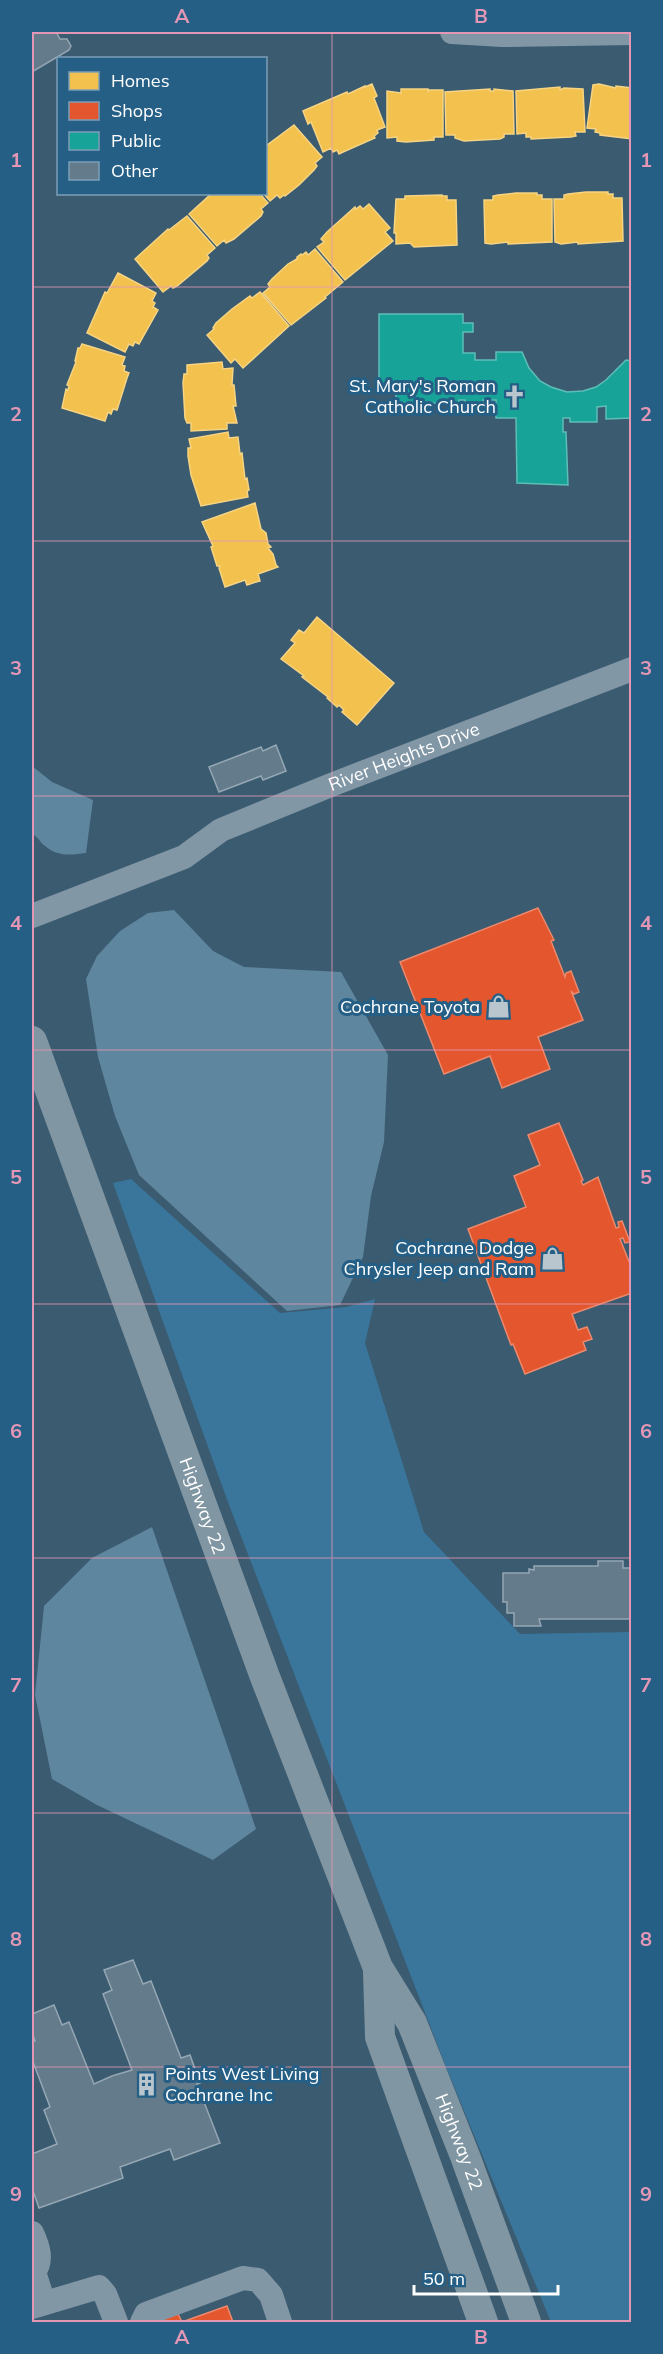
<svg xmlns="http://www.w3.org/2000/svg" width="663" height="2354" font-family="Mulish,sans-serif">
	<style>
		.green { fill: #3a769b }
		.water { fill: #5f869f }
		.homes { fill: #f2c14e; stroke: #f6d483; stroke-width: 1.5 }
		.shops { fill: #e4572e; stroke: #ec896d; stroke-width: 1.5 }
		.public { fill: #17a398; stroke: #5dbfb7; stroke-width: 1.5 }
		.building { fill: #637b8a; stroke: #95a7b4; stroke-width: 1.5 }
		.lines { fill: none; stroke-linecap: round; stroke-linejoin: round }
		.minor { stroke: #8297a6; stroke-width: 24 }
		.major { stroke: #8196a3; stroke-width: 30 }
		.grid { fill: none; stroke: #e497b5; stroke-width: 1.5; stroke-opacity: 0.55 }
		.labels { text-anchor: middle; stroke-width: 6; stroke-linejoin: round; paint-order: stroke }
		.poi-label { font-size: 18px; fill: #fff; stroke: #255f86; text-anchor: end }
		.street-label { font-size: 18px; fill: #fff; stroke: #255f86 }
		.neatline { fill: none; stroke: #e497b5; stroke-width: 2 }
		.grid-label { font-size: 20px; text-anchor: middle; font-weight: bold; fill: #e497b5 }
	</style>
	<rect width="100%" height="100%" fill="#3b5b70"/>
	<path class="green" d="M131,1179L280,1313L346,1307L375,1299L365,1343L424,1532L520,1634L631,1632V2321L626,2322H551L446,2067L229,1505L113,1183Z"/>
	<path class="water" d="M32,766L52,782L93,800L86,853C71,855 58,857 45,846C39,842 41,839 32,834Z
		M174,910L213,951L244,967L341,972L388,1055L384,1142L371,1196L363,1257L340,1305L287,1311L139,1175L115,1116L98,1057L86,979L97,956L120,931L148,913Z
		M152,1527L256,1829L213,1860L97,1805L52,1779L35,1695L44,1606L92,1558Z"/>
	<path class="homes" d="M372,84L377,96L374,98L385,127L377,130L378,133L374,136L375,138L343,152L339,154L337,150L333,152L331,148L323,152L311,122L308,124L303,111L347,92L348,94L365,86V87Z
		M599,84L616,88V86L632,88V139L600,135V133L595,132L596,129L587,128L593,85Z
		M560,87V90L564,88L583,89L585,132H575L576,136L571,137L531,139V137H526V133L517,134L516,91Z
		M401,89H428V92L429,90H443V137H434V140L406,142L397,141V137L387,138V91L401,93Z
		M490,89V91H494V89L513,91L514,134H504V137L500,139L464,141L455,138V135H446L445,92Z
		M294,125L322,157L315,163L317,166L314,170L299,185L285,196L284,195L280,198L277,195L270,201L264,194L266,146Z
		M586,192H608V194H613V198H622L623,241L578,244V242L561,244L555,242L554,199H564V195L568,194Z
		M516,193H537V195H542V199H552V242L508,244V242L491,244L485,243L484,200H493V196L498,195Z
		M211,194H260L268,203L261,209L263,212L261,216L234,239L226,243L224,240L217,246L189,214Z
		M442,195V196H447V200H456L457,245L414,247L410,243L396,244V233H394L396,199H405V196Z
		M369,204L390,228L385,232L393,241L345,280L317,247L324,242L321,239L327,232L355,207L356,209L360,206L363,209Z
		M187,216L215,248L207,255L209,258L207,261L177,286L173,288L171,286L163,292L135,259L168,229L169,230Z
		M315,249L343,282L325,297L326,298L291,325L263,293L270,287L268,284L272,279L288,264L297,259V257L301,254L302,255L306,252L308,255Z
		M118,273L156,293L152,301L155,303L153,307L158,310L139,344L135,342L133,346L129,344L125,352L87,333L105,292L107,293Z
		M260,292L289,326L243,368L235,359L231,363L207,335L214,329L213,328L216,323L232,309L250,296L252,298Z
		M82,344L125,357L122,365L125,366L124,371L129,373L127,378L117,410L113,409L111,414L108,412L105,421L62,408L66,389L68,390L69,386L67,385L76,362L75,361L78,348H80Z
		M222,362L223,369L233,368L232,385H234L236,406H233L237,423H227V429L191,431V423H187L185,418L183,383L184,374H187V365Z
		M228,432L229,438L238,437L240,454L242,453L245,479L247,478L249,490L247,491L248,497L201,506L191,475L188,456V448H191L189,439Z
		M255,503L261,529L266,533L268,544L271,547L268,548L273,554L276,565L278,567L258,574L260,581L256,582L247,585L245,580L225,587L219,568L220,566H217L211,547L213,546L202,522Z
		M317,617L394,683L357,725L342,712L344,710L339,705L337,707L327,698L328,697L302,677L304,676L281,659L295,643L291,640L299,630L304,633Z"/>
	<path class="shops" d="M538,908L554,940L551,941L565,977L566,973L571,971L579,992L574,994L571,991L583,1020L538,1037L550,1069L502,1088L490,1056L444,1074L400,962Z
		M559,1123L583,1180L581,1181L583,1185L598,1177L616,1228L619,1227L618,1222L622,1221L630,1242L625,1243L623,1238L620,1239L632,1269V1293L572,1314L578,1330L587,1327L592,1339L583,1342L586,1350L525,1374L513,1344L511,1345L468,1229L526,1207L514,1176L540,1165L528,1135Z
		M227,2306L233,2322H182Z
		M178,2314L182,2322H154Z"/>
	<path class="public" d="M379,314H463V323H473V332H463V353H475V360H496V352H522L529,368L540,381L551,387L567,392L583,391L596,387L606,380L626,360L632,361V418L606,419V406L597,407V422H570V418H563V432H566L568,485L517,483L516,418H496V400H483L484,404L465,405V400H459V403H396V386H379Z"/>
	<path class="building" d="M32,32H56L60,39H67L71,46L69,50L32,72Z
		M276,745L286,771L263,780L261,776L219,792L209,767L261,747L263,751Z
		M598,1561H623V1568H632V1619H539L541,1626H514V1613H507V1602H503V1573H529V1569L534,1570V1566H598Z
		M133,1960L143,1984L151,1981L181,2058L190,2055L200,2083L197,2084L220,2143L174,2160L170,2149L120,2167L123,2178L39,2208L32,2188V2154L57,2144L44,2110L50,2107L32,2059V2042L35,2041L32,2032V2014L54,2005L62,2025L69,2022L94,2084L112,2076L132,2070L103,1994L112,1990L104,1970Z"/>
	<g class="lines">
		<g class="minor">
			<path d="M452,32L502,35L632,33"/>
			<path id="s1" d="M32,916L184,857L221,830L331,785L632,669"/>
			<path d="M32,2233C38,2246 43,2260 34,2272L44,2303"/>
			<path d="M32,2307L99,2287L105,2294L116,2322"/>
			<path d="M142,2322L146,2314L243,2278L258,2280L271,2295L280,2322"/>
		</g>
		<g class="major">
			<path id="s2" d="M32,1041L265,1677L378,1968L412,2023L465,2156L526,2322"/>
			<path d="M378,1971L380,2037L483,2322"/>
		</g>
	</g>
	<path class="grid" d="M332,32V2322M32,287H632M32,541H632M32,796H632M32,1050H632M32,1304H632M32,1558H632M32,1813H632M32,2067H632"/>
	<defs>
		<symbol id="church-bare" viewBox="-9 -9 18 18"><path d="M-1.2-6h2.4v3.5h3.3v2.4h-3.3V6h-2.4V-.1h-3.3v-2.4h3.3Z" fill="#bac6cd" stroke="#255f86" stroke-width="2.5" paint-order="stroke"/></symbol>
		<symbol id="shop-bare" viewBox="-9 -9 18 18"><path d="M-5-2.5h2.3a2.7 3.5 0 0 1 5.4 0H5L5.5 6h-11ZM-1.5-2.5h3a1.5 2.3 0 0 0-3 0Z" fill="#bac6cd" stroke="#255f86" stroke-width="2.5" paint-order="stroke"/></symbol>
		<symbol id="building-bare" viewBox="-9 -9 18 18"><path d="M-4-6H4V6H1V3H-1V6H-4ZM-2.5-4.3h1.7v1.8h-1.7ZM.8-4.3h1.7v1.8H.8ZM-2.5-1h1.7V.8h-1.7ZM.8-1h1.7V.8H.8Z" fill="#bac6cd" stroke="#255f86" stroke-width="2.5" paint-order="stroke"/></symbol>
	</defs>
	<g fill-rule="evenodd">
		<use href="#church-bare" x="498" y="380" width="33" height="33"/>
		<use href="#shop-bare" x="482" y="990" width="33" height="33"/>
		<use href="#shop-bare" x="536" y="1242" width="33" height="33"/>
		<use href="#building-bare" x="130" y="2068" width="33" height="33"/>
	</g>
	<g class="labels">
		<g class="poi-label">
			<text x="496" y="392">St. Mary's Roman<tspan x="496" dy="21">Catholic Church</tspan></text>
			<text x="480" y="1013">Cochrane Toyota</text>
			<text x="534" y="1254">Cochrane Dodge<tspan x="534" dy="21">Chrysler Jeep and Ram</tspan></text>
			<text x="165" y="2080" text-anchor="start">Points West Living<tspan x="165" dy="21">Cochrane Inc</tspan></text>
		</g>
		<g class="street-label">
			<text dy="6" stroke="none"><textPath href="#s1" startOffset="406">River Heights Drive</textPath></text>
			<text dy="6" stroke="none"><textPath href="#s2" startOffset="495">Highway 22</textPath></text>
			<text dy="6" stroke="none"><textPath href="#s2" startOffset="1182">Highway 22</textPath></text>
		</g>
	</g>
	<rect width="663" height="2354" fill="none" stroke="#255f86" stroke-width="66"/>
	<rect x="57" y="57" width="210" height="138" fill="#255f86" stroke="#7c9fb6" stroke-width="1.5"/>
	<rect x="69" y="72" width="30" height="18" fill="#f2c14e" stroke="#7c9fb6" stroke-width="1.5"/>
	<text x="111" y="87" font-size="18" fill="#ffffff">Homes</text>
	<rect x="69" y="102" width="30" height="18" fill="#e4572e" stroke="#7c9fb6" stroke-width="1.5"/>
	<text x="111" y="117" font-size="18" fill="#ffffff">Shops</text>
	<rect x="69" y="132" width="30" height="18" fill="#17a398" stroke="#7c9fb6" stroke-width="1.5"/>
	<text x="111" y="147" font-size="18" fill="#ffffff">Public</text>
	<rect x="69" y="162" width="30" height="18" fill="#637b8a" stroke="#7c9fb6" stroke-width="1.5"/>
	<text x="111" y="177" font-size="18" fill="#ffffff">Other</text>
	<path d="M414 2285v9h144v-9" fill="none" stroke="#ffffff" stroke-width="3"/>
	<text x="423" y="2285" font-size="18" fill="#ffffff" stroke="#255f86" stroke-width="4.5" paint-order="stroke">50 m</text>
	<rect x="33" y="33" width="597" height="2288" class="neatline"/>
	<g class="grid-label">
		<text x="182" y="23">A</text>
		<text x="481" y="23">B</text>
		<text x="16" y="167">1</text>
		<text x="646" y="167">1</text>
		<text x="16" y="421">2</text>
		<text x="646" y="421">2</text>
		<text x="16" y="675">3</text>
		<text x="646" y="675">3</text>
		<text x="16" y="930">4</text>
		<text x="646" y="930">4</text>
		<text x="16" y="1184">5</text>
		<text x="646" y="1184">5</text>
		<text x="16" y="1438">6</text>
		<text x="646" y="1438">6</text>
		<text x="16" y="1692">7</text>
		<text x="646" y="1692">7</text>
		<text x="16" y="1946">8</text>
		<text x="646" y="1946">8</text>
		<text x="16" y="2201">9</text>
		<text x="646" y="2201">9</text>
		<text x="182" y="2344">A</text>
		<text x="481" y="2344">B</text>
	</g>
</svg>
